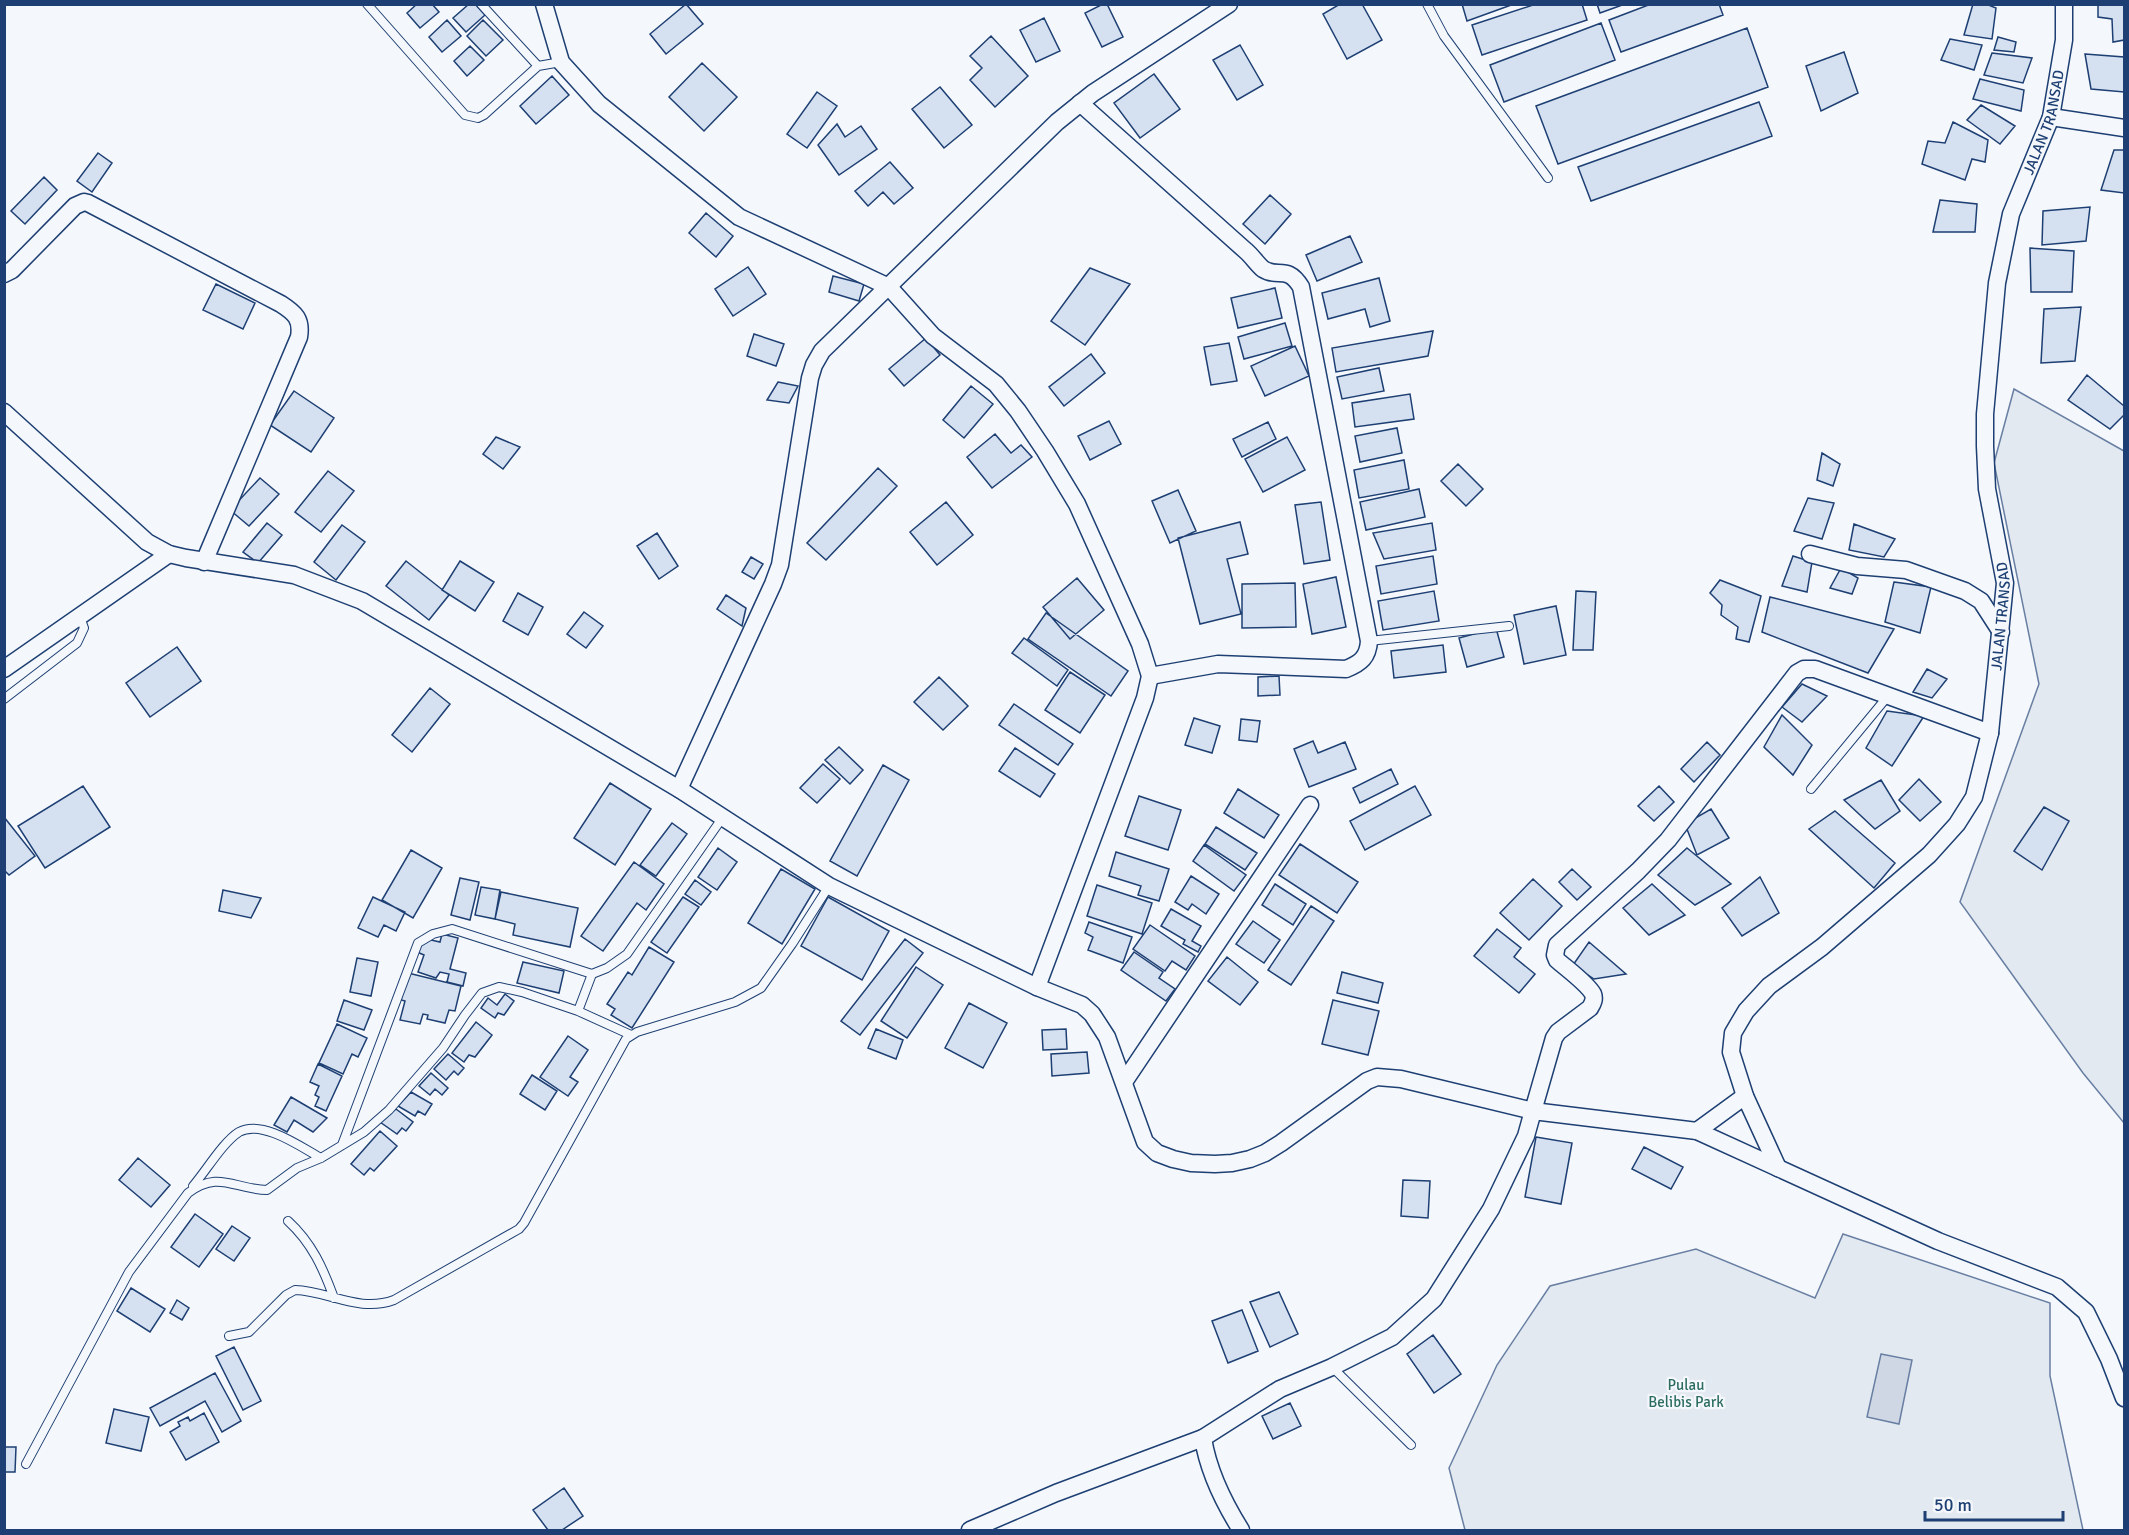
<svg xmlns="http://www.w3.org/2000/svg" width="2129" height="1535" font-family="Signika,sans-serif">
	<style>
		.green { fill: #e3e9f0; stroke: #687fa3; stroke-width: 1.5 }
		.water { fill: #cfd7e4; stroke: #687fa3; stroke-width: 1.5 }
		.building { fill: #d5e0f0; stroke: #1d3f73; stroke-width: 1.5 }
		.lines { fill: none; stroke-linecap: round; stroke-linejoin: round }
		.service-casing { stroke: #1d3f73; stroke-width: 10 }
		.minor-casing { stroke: #1d3f73; stroke-width: 19 }
		.service { stroke: #f4f7fb; stroke-width: 8 }
		.minor { stroke: #f4f7fb; stroke-width: 16 }
		.labels { text-anchor: middle; stroke-width: 4.5; stroke-linejoin: round; paint-order: stroke }
		.street-label { font-size: 15px; fill: #1d3f73; stroke: #f4f7fb }
		.park-label { font-size: 15px; fill: #2c6c60; stroke: #f4f7fb }
	</style>
	<rect width="100%" height="100%" fill="#f4f7fb"/>
	<path class="green" d="M2014,389L2124,451V1123L2083,1073L1960,902L2039,684L1994,463Z
		M1843,1234L2050,1303V1376L2083,1530H1465L1449,1468L1497,1365L1550,1286L1696,1249L1815,1298Z"/>
	<path class="water" d="M1881,1354L1912,1360L1899,1424L1867,1417Z"/>
	<path class="building" d="M417,4H432L439,12L420,28L407,13Z
		M469,4H475L485,15L466,32L453,18Z
		M686,4L703,24L666,54L650,34Z
		M1103,4H1107L1123,37L1102,47L1085,13Z
		M1340,4H1362L1382,40L1347,59L1323,14Z
		M1462,4H1514L1467,21Z
		M1536,4H1582L1587,20L1482,55L1472,25Z
		M1597,4H1625L1600,13Z
		M1651,4H1719L1723,15L1621,52L1609,20Z
		M1973,4H1986L1996,8L1992,39L1964,35Z
		M2098,4H2124V40L2113,42L2112,19L2098,17Z
		M1044,18L1060,51L1036,62L1020,30Z
		M447,20L461,36L442,52L429,37Z
		M483,20L503,40L486,56L467,36Z
		M1601,23L1615,60L1504,102L1490,65Z
		M1747,28L1768,87L1558,164L1536,106Z
		M991,36L1028,76L995,107L970,80L982,68L970,56Z
		M1998,37L2016,42L2014,52L1994,50Z
		M1950,39L1982,45L1974,70L1941,60Z
		M1240,45L1263,85L1237,100L1213,60Z
		M470,46L484,60L467,76L454,61Z
		M1844,52L1858,93L1821,111L1806,66Z
		M1992,53L2032,58L2023,83L1984,75Z
		M2085,54L2124,57V92L2091,89Z
		M702,63L737,97L704,131L669,97Z
		M1154,74L1180,109L1140,138L1114,103Z
		M552,76L569,95L536,124L520,106Z
		M1980,79L2024,90L2021,111L1973,99Z
		M940,87L972,125L944,148L912,109Z
		M817,92L837,106L807,148L787,134Z
		M1759,102L1772,136L1591,201L1578,167Z
		M1981,105L2015,126L2000,144L1967,120Z
		M1953,122L1988,140L1985,162L1972,159L1965,180L1922,164L1928,141L1945,143Z
		M837,124L845,137L861,126L877,149L839,175L818,145Z
		M2114,150H2124V193L2101,190Z
		M98,153L112,163L92,192L77,181Z
		M890,162L913,188L894,204L883,192L868,206L855,191Z
		M44,177L57,190L25,224L11,211Z
		M1270,195L1291,214L1265,244L1243,224Z
		M1940,200L1977,204L1975,232H1933Z
		M2090,207L2086,241L2042,245L2043,211Z
		M706,213L733,236L716,257L689,233Z
		M1350,236L1362,262L1317,281L1306,255Z
		M2030,248L2074,251L2072,292H2031Z
		M748,267L766,294L733,316L715,289Z
		M1090,268L1130,284L1085,345L1051,321Z
		M833,276L864,284L859,301L829,292Z
		M1379,278L1390,321L1370,327L1365,309L1328,319L1322,293Z
		M216,284L255,303L243,329L203,310Z
		M1275,288L1282,318L1238,328L1231,298Z
		M2081,307L2075,361L2041,363L2044,309Z
		M1285,323L1292,346L1244,359L1238,337Z
		M1433,331L1428,356L1336,372L1332,348Z
		M754,334L784,344L776,366L747,356Z
		M926,338L940,355L904,386L889,369Z
		M1229,343L1237,381L1211,385L1204,347Z
		M1295,346L1309,376L1265,396L1251,366Z
		M1091,354L1105,373L1064,406L1049,387Z
		M1379,368L1384,391L1342,399L1337,377Z
		M2087,375L2124,406V415L2110,429L2068,400Z
		M778,382L798,386L789,403L767,400Z
		M971,386L993,404L964,438L943,420Z
		M294,391L334,418L311,452L270,425Z
		M1410,394L1414,419L1355,427L1352,403Z
		M1109,421L1121,444L1090,460L1078,436Z
		M1268,422L1276,439L1242,457L1233,439Z
		M1397,428L1402,453L1360,462L1355,436Z
		M995,434L1011,453L1021,445L1032,457L992,488L967,457Z
		M496,437L520,447L503,469L483,454Z
		M1287,437L1305,470L1263,492L1245,459Z
		M1822,453L1840,464L1833,486L1817,480Z
		M1404,460L1409,489L1359,498L1354,470Z
		M1458,464L1483,489L1466,506L1441,481Z
		M878,468L897,486L826,560L807,543Z
		M328,471L354,491L321,532L295,512Z
		M260,478L279,494L249,526L230,510Z
		M1419,489L1425,517L1366,530L1360,502Z
		M1178,490L1196,531L1170,543L1152,501Z
		M1808,498L1834,503L1822,539L1794,531Z
		M946,502L973,535L937,565L910,532Z
		M1321,502L1330,560L1304,564L1295,505Z
		M1240,522L1248,554L1227,559L1241,614L1200,624L1178,538Z
		M267,523L282,535L258,563L243,552Z
		M1432,523L1436,550L1384,559L1373,533Z
		M1854,524L1895,539L1884,557L1849,550Z
		M342,525L365,542L336,580L314,562Z
		M657,533L678,566L659,579L637,546Z
		M1433,556L1437,584L1381,594L1376,566Z
		M1793,556L1812,562L1807,592L1782,586Z
		M751,557L763,564L754,579L742,572Z
		M406,561L449,595L429,620L386,586Z
		M460,561L494,582L475,611L442,590Z
		M1841,568L1858,578L1852,594L1830,588Z
		M1336,577L1346,627L1312,634L1303,584Z
		M1077,578L1104,610L1070,639L1043,607Z
		M1720,580L1761,596L1749,642L1736,639L1738,627L1721,615L1722,605L1710,593Z
		M1894,582L1931,587L1920,633L1885,622Z
		M1295,583L1296,627L1242,628V584Z
		M1434,591L1439,621L1383,630L1378,601Z
		M1576,591L1596,592L1593,650H1573Z
		M518,593L543,607L528,635L503,621Z
		M726,595L746,608L742,626L717,609Z
		M1770,597L1894,629L1868,673L1762,632Z
		M1556,606L1566,655L1524,664L1514,615Z
		M584,612L603,626L586,648L567,634Z
		M1046,613L1128,671L1111,696L1028,639Z
		M1496,628L1504,657L1467,667L1459,638Z
		M1024,638L1068,670L1057,686L1012,653Z
		M1443,645L1446,672L1394,678L1391,651Z
		M177,647L201,681L150,717L126,683Z
		M1927,669L1947,679L1932,698L1913,692Z
		M1070,672L1105,695L1080,733L1045,710Z
		M1279,676L1280,695L1258,696V677Z
		M939,677L968,706L943,730L914,702Z
		M1802,684L1827,696L1802,722L1782,707Z
		M430,688L450,704L412,752L392,735Z
		M1014,704L1073,744L1058,765L999,725Z
		M1887,711L1924,716L1892,766L1866,748Z
		M1782,715L1812,745L1793,775L1764,747Z
		M1194,718L1220,726L1212,753L1185,745Z
		M1241,719L1260,721L1257,742L1239,740Z
		M1313,741L1318,753L1345,742L1356,769L1309,787L1294,749Z
		M1707,742L1720,755L1694,782L1681,769Z
		M839,747L863,770L850,784L825,760Z
		M1015,748L1055,774L1040,797L999,771Z
		M823,764L840,779L817,803L800,788Z
		M883,765L909,780L857,876L830,861Z
		M1391,769L1398,784L1360,803L1353,788Z
		M1919,779L1941,802L1920,821L1899,800Z
		M1881,780L1900,811L1875,829L1844,800Z
		M610,783L651,809L615,865L574,838Z
		M83,786L110,827L45,868L18,826Z
		M1415,786L1431,815L1365,850L1350,821Z
		M1659,786L1674,802L1654,821L1638,806Z
		M1238,789L1279,815L1264,838L1224,813Z
		M1139,796L1181,810L1168,850L1125,836Z
		M2044,807L2069,821L2042,870L2014,851Z
		M1711,809L1729,838L1697,855L1685,824Z
		M1835,811L1895,863L1874,888L1809,829Z
		M4,817L35,856L9,875L4,870Z
		M672,823L687,834L656,876L640,865Z
		M672,823L687,834L656,876L640,865Z
		M1216,827L1257,853L1245,870L1205,844Z
		M1300,844L1358,882L1337,913L1279,875Z
		M1204,845L1246,875L1234,891L1193,861Z
		M718,848L737,862L717,890L698,877Z
		M1687,848L1731,884L1695,905L1658,875Z
		M411,850L442,868L413,918L382,900Z
		M1116,852L1169,869L1159,901L1138,895L1141,886L1109,876Z
		M634,862L664,884L646,910L637,903L603,951L581,936Z
		M634,862L664,884L646,910L637,903L603,951L581,936Z
		M781,869L815,889L782,944L748,923Z
		M1572,869L1591,887L1577,900L1559,882Z
		M1191,876L1219,894L1206,914L1192,904L1188,910L1175,902Z
		M1760,877L1779,913L1742,936L1722,908Z
		M460,878L479,882L470,920L451,915Z
		M460,878L479,882L470,920L451,915Z
		M1533,879L1562,906L1529,940L1500,913Z
		M695,880L711,892L701,905L685,894Z
		M1275,884L1306,904L1293,925L1262,905Z
		M1652,884L1685,915L1649,935L1623,908Z
		M1097,885L1152,903L1142,934L1087,916Z
		M481,887L500,890L495,919L475,915Z
		M481,887L500,890L495,919L475,915Z
		M223,890L261,898L251,918L219,911Z
		M501,892L578,908L570,947L513,935L515,924L495,919Z
		M501,892L578,908L570,947L513,935L515,924L495,919Z
		M373,897L405,912L396,931L384,925L378,937L358,928Z
		M683,897L699,907L667,953L651,942Z
		M828,897L889,931L862,980L801,946Z
		M1311,906L1334,921L1291,985L1268,970Z
		M1171,909L1201,926L1192,941L1201,946L1198,952L1183,944L1185,940L1161,926Z
		M1253,921L1280,940L1264,963L1236,944Z
		M1089,922L1132,937L1123,963L1088,950L1093,937L1085,933Z
		M1150,925L1195,956L1186,970L1172,961L1165,971L1133,949Z
		M1497,929L1521,948L1514,957L1535,974L1519,993L1474,956Z
		M442,934L458,938L450,969L466,973L463,986L447,982L449,974L440,972L436,978L418,972L424,955L417,952L418,948L427,939L440,942Z
		M905,939L923,953L860,1035L841,1021Z
		M1589,942L1626,974L1594,979L1573,965Z
		M649,947L674,962L632,1028L611,1015L615,1009L607,1004L628,972L632,975Z
		M1134,952L1163,972L1159,978L1175,989L1166,1001L1121,970Z
		M1227,957L1258,982L1240,1005L1208,981Z
		M357,958L378,962L371,996L350,992Z
		M357,958L378,962L371,996L350,992Z
		M523,962L564,971L559,993L517,983Z
		M916,967L943,985L907,1038L881,1021Z
		M404,972L461,986L455,1011L449,1010L445,1023L427,1019L428,1015L423,1014L420,1024L400,1020L405,1001L398,999Z
		M1342,972L1383,983L1378,1003L1337,993Z
		M505,994L514,1001L504,1015L498,1013L495,1018L481,1008L488,998L497,1005Z
		M344,1000L372,1010L364,1030L337,1021Z
		M344,1000L372,1010L364,1030L337,1021Z
		M1333,1000L1379,1011L1368,1055L1322,1044Z
		M969,1003L1007,1023L983,1068L945,1048Z
		M476,1022L492,1035L475,1057L469,1055L464,1062L452,1053Z
		M337,1024L367,1038L358,1057L352,1054L343,1074L319,1063Z
		M337,1024L367,1038L358,1057L352,1054L343,1074L319,1063Z
		M876,1029L903,1040L896,1059L868,1048Z
		M1066,1029L1067,1049L1043,1050L1042,1030Z
		M568,1036L588,1050L570,1077L578,1082L568,1096L540,1077Z
		M1087,1052L1089,1073L1052,1076L1051,1054Z
		M448,1054L464,1068L458,1075L454,1071L446,1080L434,1069Z
		M318,1064L342,1076L326,1111L315,1106L319,1097L315,1095L319,1086L310,1082Z
		M318,1064L342,1076L326,1111L315,1106L319,1097L315,1095L319,1086L310,1082Z
		M431,1073L448,1088L442,1095L435,1089L430,1095L419,1086Z
		M532,1075L557,1091L545,1110L520,1094Z
		M411,1092L432,1104L425,1115L418,1111L415,1116L398,1106Z
		M291,1097L327,1118L313,1132L294,1120L287,1132L274,1125Z
		M291,1097L327,1118L313,1132L294,1120L287,1132L274,1125Z
		M396,1109L413,1122L406,1131L402,1128L397,1134L380,1122Z
		M380,1131L397,1146L374,1171L370,1168L364,1175L351,1164Z
		M1536,1137L1572,1143L1561,1204L1525,1197Z
		M1644,1147L1683,1167L1671,1189L1632,1169Z
		M138,1158L170,1185L151,1207L119,1180Z
		M1403,1180L1430,1181L1428,1218L1401,1216Z
		M195,1214L223,1234L199,1267L171,1247Z
		M232,1226L250,1238L234,1261L216,1249Z
		M131,1288L165,1309L150,1332L117,1311Z
		M1279,1292L1298,1334L1270,1347L1250,1302Z
		M177,1300L189,1308L182,1320L170,1313Z
		M1242,1310L1258,1351L1228,1363L1212,1321Z
		M1433,1335L1461,1374L1434,1393L1407,1354Z
		M234,1347L261,1401L243,1410L216,1356Z
		M215,1373L241,1421L222,1432L205,1401L160,1426L150,1408Z
		M1290,1403L1301,1426L1273,1439L1262,1416Z
		M114,1409L149,1417L141,1451L106,1443Z
		M204,1413L219,1442L186,1460L170,1432L180,1426L178,1422L188,1417L190,1421Z
		M4,1447H16L15,1472H4Z
		M564,1488L583,1516L562,1530H548L533,1510Z"/>
	<g class="lines">
		<defs>
			<path id="service" d="M367,4L465,115L478,118L484,115L538,66L561,62
				M481,4L538,66
				M1427,4L1444,36L1548,178
				M1369,641L1509,626
				M4,699L77,643L84,628L80,617
				M1811,789L1888,696
				M578,1011L592,974
				M342,1145L418,943L433,934L452,929L592,974L607,968L627,954L723,817
				M193,1186C206,1171 223,1142 239,1132C262,1119 301,1147 321,1158
				M288,1221C312,1243 323,1268 334,1298
				M229,1336L249,1332L286,1295L295,1290C329,1291 359,1313 394,1300L519,1229L524,1223L626,1039L637,1032L735,1002L761,988L792,944L829,886
				M1332,1367L1411,1445
				M26,1464L129,1272L188,1193C219,1170 233,1189 267,1190L297,1168L321,1158L364,1132L389,1110L443,1048L465,1015L482,993L499,987L522,992L578,1011L631,1035"/>
			<g id="minor">
				<path d="M544,4L561,62L599,104L739,217L889,287L933,336L996,384L1018,411L1045,451L1077,504L1140,644L1150,676L1145,698L1037,987"/>
				<path d="M1080,103L1246,251C1252,256 1257,264 1263,269C1278,279 1287,264 1301,287L1369,641C1368,657 1361,663 1346,669L1218,664L1150,676"/>
				<path d="M2051,117L2124,128"/>
				<path d="M4,274L12,270L75,206L84,202L88,203L281,304C295,313 302,319 299,337L204,562"/>
				<path d="M4,412L147,542L169,554L186,558L294,575L362,601L679,789L829,886L1037,987L1082,1005L1092,1014L1107,1037L1145,1142L1157,1153L1173,1159L1191,1163L1215,1164L1232,1163L1250,1159L1265,1153L1281,1143L1367,1081L1377,1077L1401,1079L1533,1111L1554,1038L1558,1032L1590,1008C1593,1003 1595,999 1593,994C1588,984 1566,968 1557,960L1555,955L1557,945L1638,871L1668,840L1797,673L1804,669H1815L1990,733"/>
				<path d="M1810,554L1857,566L1906,570L1965,591L1981,601L2001,632"/>
				<path d="M4,669L169,554"/>
				<path d="M679,789L773,584L780,565L810,378L814,365L822,351L1057,122L1093,93L1229,4"/>
				<path d="M1124,1082L1310,805"/>
				<path d="M1697,1131L1745,1096"/>
				<path id="s1" d="M1778,1168L1745,1096L1731,1052L1733,1033L1746,1011L1769,986L1822,947L1929,855L1957,824L1974,797L1990,733L2005,583L1987,489L1985,446V414L1997,283L2011,214L2051,117L2064,40V4"/>
				<path d="M970,1530L1056,1493L1203,1438"/>
				<path d="M1241,1530C1224,1503 1208,1470 1203,1438L1280,1389L1332,1367L1392,1337L1434,1299L1491,1209L1526,1136L1533,1111L1697,1131L1938,1241L2057,1287L2086,1312L2109,1359L2124,1398"/>
			</g>
		</defs>
		<use href="#service" class="service-casing"/>
		<use href="#minor" class="minor-casing"/>
		<use href="#service" class="service"/>
		<use href="#minor" class="minor"/>
	</g>
	<g class="labels">
		<g class="street-label">
			<text dy="5" stroke="none"><textPath href="#s1" startOffset="1172">JALAN TRANSAD</textPath></text>
			<text dy="5" stroke="none"><textPath href="#s1" startOffset="668">JALAN TRANSAD</textPath></text>
		</g>
		<g class="park-label">
			<text x="1686" y="1390">Pulau<tspan x="1686" dy="17">Belibis Park</tspan></text>
		</g>
	</g>
	<rect width="2129" height="1535" fill="none" stroke="#1d3f73" stroke-width="12"/>
	<path d="M1925 1511v9h138v-9" fill="none" stroke="#1d3f73" stroke-width="3"/>
	<text x="1934" y="1511" font-size="18" fill="#1d3f73" stroke="#f4f7fb" stroke-width="4.5" paint-order="stroke">50 m</text>
</svg>
